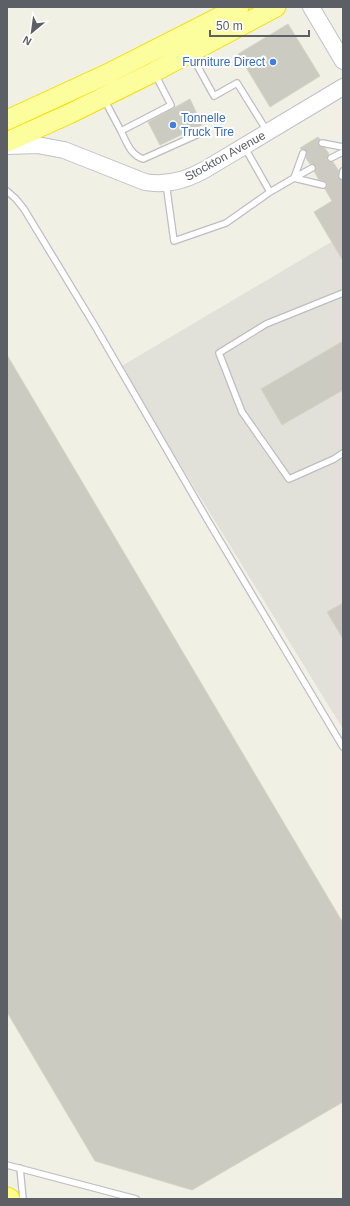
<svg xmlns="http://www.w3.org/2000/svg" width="350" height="1206" font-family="Arial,sans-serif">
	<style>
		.industrial { fill: #e1e1d9 }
		.building { fill: #cbcbc1; stroke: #d5d4c3 }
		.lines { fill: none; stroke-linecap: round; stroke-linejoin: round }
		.service-casing { stroke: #bdbdc4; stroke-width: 8 }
		.secondary-casing { stroke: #bfc1c9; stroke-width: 18 }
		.trunk-casing { stroke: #f5df00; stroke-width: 21 }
		.motorway-casing { stroke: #f5df00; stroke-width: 23 }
		.service { stroke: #fff; stroke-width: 5.5 }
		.secondary { stroke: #fff; stroke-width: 16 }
		.trunk { stroke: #fcfd9c; stroke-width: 19 }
		.motorway { stroke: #fffb8d; stroke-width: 21 }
		.shop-dot { fill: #3f7fe0; stroke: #fff; stroke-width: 1.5 }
		.labels { text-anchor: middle; stroke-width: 4; stroke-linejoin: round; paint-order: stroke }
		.shop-label { font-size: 12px; fill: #366cbe; stroke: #fff; text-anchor: end }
		.street-label { font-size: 12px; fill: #5d5f66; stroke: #fff }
	</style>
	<rect width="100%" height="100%" fill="#f0f0e5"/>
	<path class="industrial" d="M343,235V729L120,367Z"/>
	<path class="building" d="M288,24L320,76L270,107L238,54Z
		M190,99L202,125L160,145L148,122Z
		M318,137L320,139L318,142V145L325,148L329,154L327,157V160L330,162H333L339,171L338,178L343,180V261L314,212L332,201L325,189L327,186V183L324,181L319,180L314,171L316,168L315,166L312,164H310L306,158V151L304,149H301L300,148Z
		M343,341V390L282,425L261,389Z
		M7,355L343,923V1102L192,1190L95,1161L7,1012Z
		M343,603V639L327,612Z"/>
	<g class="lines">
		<defs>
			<path id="service" d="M192,56L214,96L237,83L267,131
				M155,74L171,105L121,131C127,143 130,154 143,159L201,133
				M104,99L121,131
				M322,143L343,147
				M245,148L270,192L294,178L303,153
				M331,158L343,152
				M342,176L343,171
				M294,178L323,185
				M294,178L312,168
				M166,183L174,241L226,223L270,192
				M7,191L16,199L24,209L95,326L207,519L343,747
				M343,293L266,324L219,353L242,412L289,479L334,459L343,453
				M7,1165L136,1199
				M20,1168L23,1199"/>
			<path id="secondary" d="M311,7L343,61
				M7,146L37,145L64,150L145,182C167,186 187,180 206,169L343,87"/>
			<path id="trunk" d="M7,120L107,74L239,7
				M7,142L69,114L154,72L276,7"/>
			<path id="motorway" d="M7,1198L9,1199"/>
		</defs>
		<use href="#service" class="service-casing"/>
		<use href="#secondary" class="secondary-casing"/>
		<use href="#trunk" class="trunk-casing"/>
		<use href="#motorway" class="motorway-casing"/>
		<use href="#service" class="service"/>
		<use href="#secondary" class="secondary"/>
		<use href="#trunk" class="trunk"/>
		<use href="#motorway" class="motorway"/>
	</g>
	<g class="shop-dot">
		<circle cx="273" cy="62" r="4"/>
		<circle cx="173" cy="125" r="4"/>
	</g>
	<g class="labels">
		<g class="shop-label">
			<text x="265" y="66">Furniture Direct</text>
			<text x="181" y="122" text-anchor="start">Tonnelle<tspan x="181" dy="14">Truck Tire</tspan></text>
		</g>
		<g class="street-label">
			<text transform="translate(225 156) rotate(-29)" y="4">Stockton Avenue</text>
		</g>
	</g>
	<rect width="350" height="1206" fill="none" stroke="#5d5f66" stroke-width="16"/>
	<g transform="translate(32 32) rotate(209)" stroke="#ffffff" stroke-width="3" paint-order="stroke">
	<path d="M0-3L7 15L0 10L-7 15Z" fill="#5d5f66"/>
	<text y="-6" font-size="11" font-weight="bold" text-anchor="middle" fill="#5d5f66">N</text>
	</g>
	<path d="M210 30v6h99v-6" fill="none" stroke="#5d5f66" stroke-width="2"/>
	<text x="216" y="30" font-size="12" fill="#5d5f66" stroke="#ffffff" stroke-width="3" paint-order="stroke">50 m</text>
</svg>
